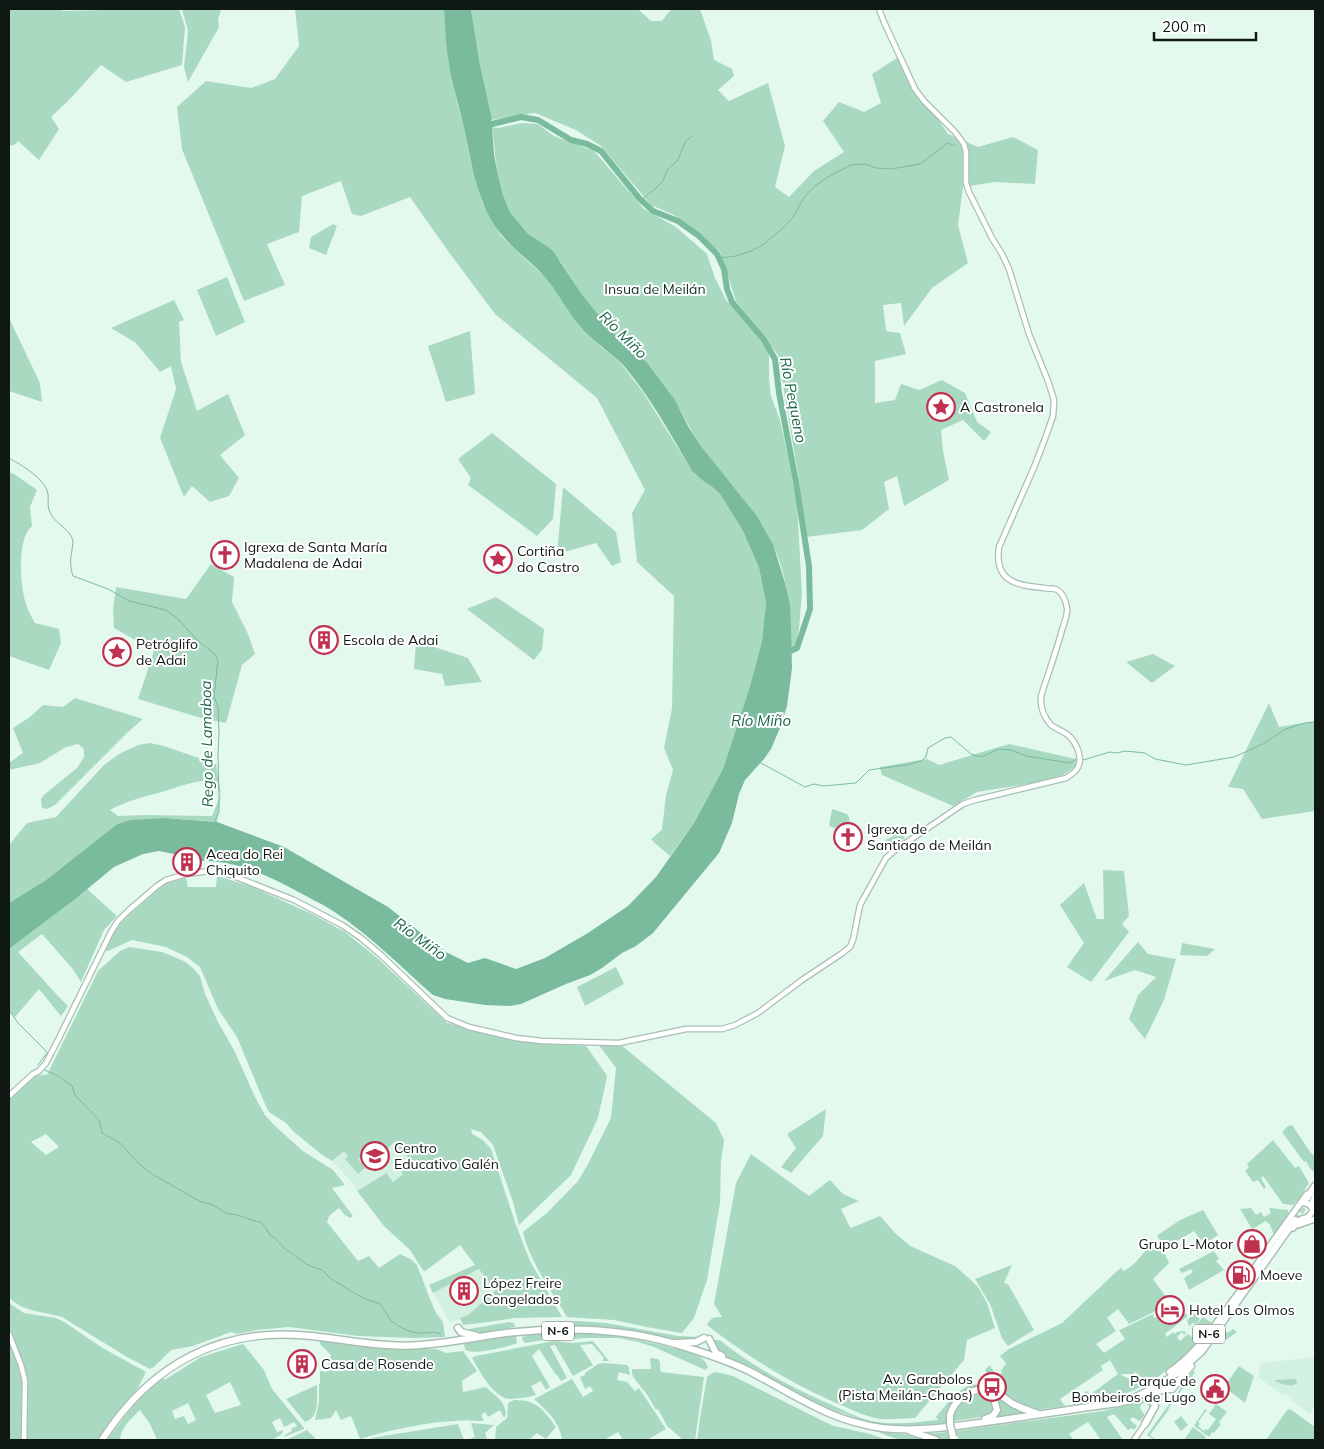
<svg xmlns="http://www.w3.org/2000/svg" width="1324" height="1449" font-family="Mulish,sans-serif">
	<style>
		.built { fill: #d3f1e1 }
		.green { fill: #aad9c1; fill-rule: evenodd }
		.water { fill: #7abb9d }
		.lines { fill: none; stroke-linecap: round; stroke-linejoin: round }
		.stream { stroke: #7abb9d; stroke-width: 1 }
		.river { stroke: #7abb9d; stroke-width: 6 }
		.trunk-tunnel { stroke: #c4d7cd; stroke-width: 6; stroke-dasharray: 6 3; stroke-linecap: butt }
		.tertiary-casing { stroke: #aabfb4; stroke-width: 7 }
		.secondary-casing { stroke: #aabfb4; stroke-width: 8 }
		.trunk-casing { stroke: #aabfb4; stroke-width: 9 }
		.tertiary { stroke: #fff; stroke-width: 4.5 }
		.secondary { stroke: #fff; stroke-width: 5 }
		.trunk { stroke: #fff; stroke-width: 6 }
		.trunk-bridge-casing { stroke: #aabfb4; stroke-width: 9; stroke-linecap: butt }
		.trunk-bridge { stroke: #fff; stroke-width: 6 }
		.labels { text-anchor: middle; stroke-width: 4; stroke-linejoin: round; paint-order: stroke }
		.shield { fill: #fff; stroke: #585d5a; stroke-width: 1 }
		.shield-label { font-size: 12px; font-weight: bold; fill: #101814 }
		.park-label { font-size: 14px; fill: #123023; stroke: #fff }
		.poi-label { font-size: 14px; fill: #101814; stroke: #fff; text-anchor: start }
		.water-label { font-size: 15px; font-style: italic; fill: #19674a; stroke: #fff }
	</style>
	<rect width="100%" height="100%" fill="#e4f9ee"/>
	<path class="built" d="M388,1120L418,1162L393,1182L385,1173L357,1191L352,1182L330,1159Z
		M479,1269L495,1291L468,1315L450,1323L433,1293Z
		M1315,1357V1406L1310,1414L1291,1400L1292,1398L1285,1394L1284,1396L1258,1377L1261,1363Z"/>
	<path class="green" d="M9,9H62L63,11L103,10L105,9H179L185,27L182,65L126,82L101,65L69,100L51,117L59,129L39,160L18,141L16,144L9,146Z
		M182,9H221L218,20L219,27L188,82L184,67L188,31Z
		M295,9H444L449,64L457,102L465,131L470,158L482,202L491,219L501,236L548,280L600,346L614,356L623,366L643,392L692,471L702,480L715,489L720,494L743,531L759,568L766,604L762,641L750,686L723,769L694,823L670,856L657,845L651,839L662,830L666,795L673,770L664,748L672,708L674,596L637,562L632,513L645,490L597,398L495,314L448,251L410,197L361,216L352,214L341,181L302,196L299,232L267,244L285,285L244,301L182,149L177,107L206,81L251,88L275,79L299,46Z
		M471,9H638L651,21H662L671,9H700L711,41L714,60L732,69L734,76L718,90L729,101L768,83L785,146L775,187L789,197L814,171L844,152L823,121L839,102L864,112L881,103L872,74L897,58L948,134L978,147L1013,137L1038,150L1035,184L995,182L963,187L958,225L968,263L932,288L904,326L901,303L883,305L886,331L900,333L906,354L875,361V403L895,400L901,384L919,390L942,380L965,393L977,422L991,432L984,441L963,420L941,430L943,451L949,480L904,506L897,476L884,482L889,509L862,530L806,537L799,481L778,355L736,301L720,252L674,215L651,205L601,146L576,130L535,113L491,120L480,65Z
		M522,123L538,124L554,136L594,151L644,209L676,227L707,254L715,278L726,300L740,314L769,352V378L771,396L780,420L788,456L797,504L802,593L799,629L795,648L791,649C791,607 787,565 764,528C746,498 719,472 699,444C690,430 684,415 675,401C666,387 656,374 646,361L640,358L612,332L581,293L561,262L544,244L528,234L510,212L503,195L497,171L492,127L498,128Z
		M333,224L337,226L326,255L309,248L311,237Z
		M227,277L245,322L216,336L197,290Z
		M174,300L184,320L179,322L181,362L197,411L228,394L245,435L220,455L239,478L229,496L210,502L192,486L184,497L160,438L176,389L171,366L160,372L136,343L111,328Z
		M9,318L40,383L42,402L9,391Z
		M470,331L475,394L446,402L428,346Z
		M492,433L556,484L553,519L537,536L468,485L471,478L458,459Z
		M9,472L14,474L37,490L30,507L32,526C17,538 20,583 25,601C27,609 31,616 35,623L59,629L61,643L49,670L9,656Z
		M563,487L616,532L621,562L612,566L596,543L557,554Z
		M219,545L238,557L233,567L212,554Z
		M211,564L234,577L232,602L248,634L255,654L242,665L226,723L201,718L138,699L154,651L114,628L113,609L116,587L186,599Z
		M496,597L544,629L542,650L534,660L467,609Z
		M416,641L468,658L482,682L445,686L442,674L414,669Z
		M1153,654L1175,666L1152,683L1126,662Z
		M75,698L143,719L129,731L55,805L47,809L42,808L41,799L45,794L77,768L84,757V749L78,744L66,747L40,763L9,770V763L23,753L13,728L30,717L43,705L63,707Z
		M1269,703L1279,727L1315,721V811L1262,819L1243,789L1228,787Z
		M150,743L164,746L216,764L221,794L217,822C183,819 150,815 117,824L46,880L9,903V845L27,823L56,817L104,765L119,754L138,745ZM211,780L221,794L212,816L146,815L118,816L110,810C126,801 147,796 165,791C180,786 195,781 211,780Z
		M1009,744L1076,759L1075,767L1063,775L1033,783L977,792L953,806L882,775L880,767L927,759L939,765Z
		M832,809L847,814L849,817L850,825L857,840L852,844L837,838L840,830L829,826Z
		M900,833L905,838L891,848L885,840Z
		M1103,870L1124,871L1129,916L1122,924L1129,932L1091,982L1067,967L1084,943L1060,905L1084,883L1097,919H1104Z
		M217,876L250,886L314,915L345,932L376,957L447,1023L521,1041L586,1046L606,1074L607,1077L598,1118L571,1175L519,1225L513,1202L493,1145L481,1132L471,1129L472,1134L483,1140L491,1149L516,1225L530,1261L562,1317L514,1318L489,1322L463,1325L460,1318L468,1315L495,1291L479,1269L433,1293L429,1285L475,1265L460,1245L424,1272L410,1250L384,1226L357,1191L386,1173L393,1182L403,1174L401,1172L412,1163L403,1150L397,1154L400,1146L396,1141L384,1151L379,1143L358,1159L365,1168L358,1174L345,1159L348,1157L344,1151L332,1161L321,1154L294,1132L286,1123L269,1112L264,1102L237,1037L218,1009L200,967L187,957L166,947L132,940L108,951L105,950L117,928L128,916L161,887L171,881L186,878L188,887H216Z
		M87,889L117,916L104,930L81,982L72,968L42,934L18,952L58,996L68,1006L61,1016L39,989L15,1017L9,1011V949L74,900Z
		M1138,942L1148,954L1176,959L1164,1000L1145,1039L1129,1019L1138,995L1156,977L1135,970L1104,981Z
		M1182,943L1215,949L1207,956L1180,955Z
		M129,947L162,952L184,961L194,969L200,976L205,994L218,1022L235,1052L255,1097L265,1115L274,1125L303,1151L333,1170L345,1185L332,1188L353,1216L350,1218L345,1215L339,1208L329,1216L327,1222L358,1261L369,1256L379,1268L400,1254L412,1260L417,1265L430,1299L436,1313L443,1322L445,1337L414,1338L358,1336L289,1327L257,1330L237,1334L231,1332L193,1346L171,1350L154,1367L150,1369L127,1357L62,1317L31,1310L20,1306L9,1298V1099C19,1089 31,1073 47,1075L98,971L120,951ZM46,1134L59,1147L46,1155L31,1142Z
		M616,967L624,984L585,1006L577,987Z
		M598,1044L621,1045L716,1123L724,1140L721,1162L720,1203L707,1280L694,1318L682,1333L646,1327L614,1320L567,1317C552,1292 529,1260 523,1232L548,1212L578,1181L588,1164L611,1118L616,1068Z
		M826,1109L823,1136L791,1173L781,1167L796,1148L787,1134Z
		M1292,1125L1311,1153L1315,1156V1173L1309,1167L1306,1161L1304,1162L1282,1132L1288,1126Z
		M1273,1140L1295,1168L1299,1166L1309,1183L1303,1192V1195L1293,1205L1283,1204L1263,1176L1261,1178L1266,1187L1264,1189L1258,1180L1253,1182L1245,1171L1249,1167L1247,1164Z
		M751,1154L809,1196L830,1180L843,1194L859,1201L841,1209L849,1225L851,1228L880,1216L894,1232L910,1246L955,1266L972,1281L978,1287L987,1303L995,1328L967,1340L964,1360L915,1418C903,1418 891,1420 880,1419C864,1416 848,1408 834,1402C788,1382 747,1356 707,1325C711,1317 714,1317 722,1317L714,1304L736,1183Z
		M1251,1208L1256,1215L1261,1212L1264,1217L1271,1213L1269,1208L1288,1210V1216L1274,1235L1270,1225L1266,1221L1252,1229L1240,1209Z
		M1203,1210L1218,1235L1204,1244L1194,1231L1165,1248L1157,1236L1158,1235L1180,1220Z
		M1151,1243L1160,1251L1163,1250L1169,1263L1153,1279L1169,1301L1152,1313L1129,1324L1118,1309L1107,1318L1116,1331L1096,1344L1104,1353L1125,1339L1119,1330L1124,1328L1153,1314L1154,1318L1163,1316L1170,1324L1185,1313L1188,1316L1165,1334L1167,1337L1173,1332L1174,1334L1177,1332L1184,1331L1186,1333L1184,1335L1182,1332L1177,1337L1180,1341L1188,1334L1199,1342L1193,1349L1183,1356L1179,1362L1146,1385L1142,1378L1135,1372L1133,1374H1123L1121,1375L1136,1382L1139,1381L1142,1386C1121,1398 1098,1401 1073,1405L1075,1401L1086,1391L1091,1394L1118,1374L1110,1360L1101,1366L1103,1370L1060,1399L1065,1406L1037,1410L1023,1406L990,1386L994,1381L985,1370L990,1365L996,1376L1002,1373L1001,1371L1006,1363L1000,1356L1009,1349L1062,1323L1115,1273L1121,1268L1124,1271C1136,1264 1143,1254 1151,1243Z
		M1214,1251L1219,1259L1216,1261L1224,1270L1189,1290L1184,1278L1193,1272L1191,1269L1182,1273L1179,1269Z
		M1012,1265L1004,1283L1008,1284L1034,1330L1008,1346L1002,1338L990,1304L975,1279Z
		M9,1303L24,1313L56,1318L66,1323L101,1347L146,1372L138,1388L115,1414L98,1440H26L27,1388L26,1375L24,1365L9,1330Z
		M1197,1311L1200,1315L1198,1317L1200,1319L1196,1324L1193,1323L1189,1326L1187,1320Z
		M1203,1317L1212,1323L1202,1335L1195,1330L1194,1331L1192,1330Z
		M546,1321H578L606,1323L678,1336L700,1337V1339L677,1340L616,1328L567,1325H546Z
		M509,1322L514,1323L515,1327L475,1334L465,1332L469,1329Z
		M1221,1328L1228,1333L1233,1329L1237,1332L1226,1340L1217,1335Z
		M538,1333C584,1331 628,1336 672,1348C685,1351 703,1353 708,1367L706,1370L703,1369L654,1347L638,1342L619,1338H583L570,1340L556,1338L525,1343L523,1341L522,1337Z
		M516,1336L517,1343C508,1347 477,1354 468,1351C464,1349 465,1348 464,1344L466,1343Z
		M9,1340L20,1369L22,1382V1440H9Z
		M712,1340H718L721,1341C755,1368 794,1389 834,1406C847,1412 862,1420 877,1422C897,1425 918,1422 938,1420L936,1417C943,1408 960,1387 971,1385C976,1384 982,1385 987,1387C965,1392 947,1396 946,1423L907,1426L888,1425L863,1420L817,1404L729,1358L717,1352Z
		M320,1341L381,1349H436L446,1353L463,1351L477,1371L462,1381L463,1392L486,1387C495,1396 505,1400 506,1414L504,1418L500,1410L488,1417L485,1412L481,1415L484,1420L482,1421C445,1418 396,1428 360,1439L352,1418L350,1416L341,1420L336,1410L331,1418L315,1420L319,1402V1384H320V1371L327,1372L328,1364L331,1355L320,1344Z
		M554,1341L572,1343L593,1341L609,1361H602L604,1358L592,1344L580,1345L593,1365L573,1376L555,1345L550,1346L567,1378L561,1381L557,1375H556L539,1349L532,1356L550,1387L546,1390L541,1381L531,1386L536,1395C531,1397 526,1397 521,1398C516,1398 509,1400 505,1398C491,1393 479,1370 472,1358L476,1356Z
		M243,1344L264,1370L272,1389L304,1428V1429L284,1437L285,1435L292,1431L291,1429L297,1426L294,1422L284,1427L280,1418L272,1422L277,1432L283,1430L282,1434L272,1440H157L150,1424L140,1410C132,1418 120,1428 120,1440H107L138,1399L161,1379H166L201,1357ZM230,1382L241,1405L215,1413L206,1395ZM188,1403L196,1420L188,1424L184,1416L175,1419L172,1411Z
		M650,1358L658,1359L660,1362V1368L661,1372L704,1377L695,1440H683L667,1426L658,1409L656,1410L648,1396L634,1378L632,1374V1369H651Z
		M604,1363L627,1365L629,1368L630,1375L619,1372L617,1380L627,1382L635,1391L639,1388L666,1429L647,1440H623L618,1432L604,1440H562C560,1422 547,1411 534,1399L572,1379L583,1397L593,1391L590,1386L585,1389L580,1377L585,1375V1373L598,1364Z
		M1239,1366L1254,1376L1245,1403L1224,1387Z
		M1193,1371L1195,1372L1170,1406L1167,1412L1150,1435L1156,1440H1155L1147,1435Z
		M716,1372L733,1376L823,1421L834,1426L870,1434L887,1440H697L700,1418L707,1377L712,1373Z
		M1296,1379L1297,1383C1291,1388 1282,1384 1275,1381L1276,1380Z
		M317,1385C317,1398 320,1418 305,1422L286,1399Z
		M980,1394L986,1395L992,1402L993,1414L989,1416L954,1421C953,1405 965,1397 980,1394Z
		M993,1394L1030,1413L997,1417L998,1414Z
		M1143,1399L1150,1401L1152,1407H1149L1147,1402L1141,1404L1140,1408L1144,1414V1416L1140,1421L1132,1417L1130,1420L1137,1426L1134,1430L1132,1428L1128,1430L1114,1414L1107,1417L1123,1440H1101L1088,1422L1069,1434L1074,1440H959L956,1431L1103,1411L1123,1406Z
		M514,1400C536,1399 544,1410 556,1427L546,1439L537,1433L529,1440H495L496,1427L507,1418L508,1403Z
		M1216,1404L1227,1412L1219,1422L1221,1424L1214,1433L1212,1432L1209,1437L1194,1426L1205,1409L1207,1410L1198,1422L1200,1424L1198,1426L1204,1431L1206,1429L1208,1430L1216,1419L1209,1414Z
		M1290,1409L1315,1427V1440H1266L1287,1410Z
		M1181,1416L1188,1425L1181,1431L1174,1422Z
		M471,1423L494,1425L485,1433L487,1440H467L475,1437Z
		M458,1424L464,1440H372L371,1438Z
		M1193,1427L1206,1437L1204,1440H1184Z
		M307,1430L317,1440H285H286Z
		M881,1432L920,1436L932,1440H900L880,1433Z
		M948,1432L951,1440H940L926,1434Z"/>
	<path class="water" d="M444,9H471L480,65L491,115L494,154L497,171L503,195L510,212L528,234L544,244L553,251L581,293L612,332L640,358L646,361L675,400L689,428L700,445L757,516L773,544L785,583L790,605L791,626L792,668L787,706L780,728L771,749L764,759L745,780L739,794L732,823L719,853L653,933L636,946L622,953L602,968L590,975L566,984L521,1004L510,1006L485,1005L445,999L433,995C402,968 371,936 336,913C323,904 307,897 293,889C258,871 231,859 191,861L189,857L159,851L143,854L114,867L74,900L9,949V903L46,880L117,824L131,820L164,818L217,822L284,847L388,907L444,951L468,963L485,958L516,969L545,958L588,933L628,906L656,877L694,823L723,769L750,686L762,641L766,603L759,568L743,531L720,494L715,489L702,480L692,471C671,435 651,398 624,366C610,351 592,341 579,325C568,312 560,296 549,282C530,258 506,247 490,218C476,192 471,161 465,132C460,109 453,88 449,65C446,47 445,27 444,9Z"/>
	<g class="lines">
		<path class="stream" d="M641,200L655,189L663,181L667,170L678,160L685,142L692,136
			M719,258L736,256L751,251L764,244L784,227L793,217L804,197L816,185L831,175L851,165L865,164L876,168L891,169L920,164L948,143L955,146
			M9,458C21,465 45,478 48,494C49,503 46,506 52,516C58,525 72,531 73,542C73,545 72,547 72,550C70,559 70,567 73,576L108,589L129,601L166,610L178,619L197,640L215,654L218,660L214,696L218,707L219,732L218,754L219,795V812L215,821
			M761,763L805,787L814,784L823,786L856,783L869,770L906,765L921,761L926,757L928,748L945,738L951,737L971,754L981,757L999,749L1011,750L1026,756L1070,763L1077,759L1083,760L1110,752L1117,753L1125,751L1145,753L1155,759L1186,765L1234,757L1263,744L1286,729L1305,723L1315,722
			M9,1010L18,1023L47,1052V1053L38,1065
			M45,1070L58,1076L72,1086L75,1095L99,1120L102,1133L120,1143L138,1163L152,1174L201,1202L211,1204L226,1213L237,1215L262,1223L266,1228L270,1235L275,1238L284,1248L308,1265L322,1270L331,1279L363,1298L380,1304C384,1308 385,1313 389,1318C395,1326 407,1331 417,1333C426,1334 433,1330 441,1334"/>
		<path class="river" d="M483,125L492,124L521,117L538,120L571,140L587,144L601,151L639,198L653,211L678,221L699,236L717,254L724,269L727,289L732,302L764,340L775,359L779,393L796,482L809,566L810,609L797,648L784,654"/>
		<path class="trunk-tunnel" d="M1295,1220L1309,1200"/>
		<defs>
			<path id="tertiary" d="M9,1096L33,1074L39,1071L46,1063L58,1040L111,932L118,921L128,911L157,886L166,880L186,874L210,871L220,872L231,875L294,900L342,925L361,938L381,955L447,1018L469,1027L516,1038L542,1041L619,1043L686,1029H722L735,1025L758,1013L802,980L841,954L850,947L853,940L860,905L886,858L894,851L963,804L975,800L1066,778C1071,775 1076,772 1078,767C1083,757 1076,742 1068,735C1063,731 1056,729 1051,725C1043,716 1040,707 1041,696C1048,674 1056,652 1062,630C1064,623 1068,615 1067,608C1066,601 1062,591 1055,589C1052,588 1047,589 1044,588C1016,585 994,582 999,547L1035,465L1046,436L1053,416L1054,400L1048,381L1029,334L1009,269L1002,254L992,238L969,192L966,183V152L964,144L955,132L924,101L915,89L884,22L879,9
				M9,1334L21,1365L25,1381L24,1440
				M1134,1440L1145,1424"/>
			<path id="secondary" d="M1311,1205L1315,1196
				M1298,1225L1315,1219
				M1293,1228C1296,1224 1298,1220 1302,1219C1306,1217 1307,1219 1310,1215C1317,1208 1308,1202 1301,1203
				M1241,1289L1261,1258L1307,1194"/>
			<path id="trunk" d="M1307,1198L1315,1186
				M458,1328L461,1332L477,1336
				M709,1339L716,1353L722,1356
				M676,1343L696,1342L704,1338
				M1170,1372C1202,1350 1219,1318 1243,1288
				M1148,1395L1165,1389H1172L1191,1366
				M950,1415C954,1400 973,1386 989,1390C999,1392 1005,1399 1013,1404C1021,1408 1030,1411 1038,1414
				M985,1419L993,1416L997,1410L994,1399L987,1392
				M1145,1424L1155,1406L1152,1400L1146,1396
				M910,1431L936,1440
				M102,1440C151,1364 221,1326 312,1336C348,1340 384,1348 420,1345C449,1343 477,1337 506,1333C560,1327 620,1328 672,1343C698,1351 725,1359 749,1371C796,1395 827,1420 882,1428C915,1432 947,1427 979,1423C1026,1417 1072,1409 1118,1403L1130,1400L1156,1387L1180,1371L1202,1351L1295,1220"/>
		</defs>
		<use href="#tertiary" class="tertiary-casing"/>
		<use href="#secondary" class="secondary-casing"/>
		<use href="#trunk" class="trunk-casing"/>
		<use href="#tertiary" class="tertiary"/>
		<use href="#secondary" class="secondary"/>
		<use href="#trunk" class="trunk"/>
		<defs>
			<path id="trunk-bridge" d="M950,1415V1424L953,1437"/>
		</defs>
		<use href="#trunk-bridge" class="trunk-bridge-casing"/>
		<use href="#trunk-bridge" class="trunk-bridge"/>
	</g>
	<defs>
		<symbol id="sight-ring" viewBox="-11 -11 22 22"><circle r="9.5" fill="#fff" stroke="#c0304f" stroke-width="1.5"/><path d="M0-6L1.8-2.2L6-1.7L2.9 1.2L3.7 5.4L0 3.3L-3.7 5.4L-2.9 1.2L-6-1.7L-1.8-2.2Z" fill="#c0304f"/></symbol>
		<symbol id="church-ring" viewBox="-11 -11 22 22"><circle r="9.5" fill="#fff" stroke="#c0304f" stroke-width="1.5"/><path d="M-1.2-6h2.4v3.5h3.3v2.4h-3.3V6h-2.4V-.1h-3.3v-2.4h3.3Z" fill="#c0304f"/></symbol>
		<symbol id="building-ring" viewBox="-11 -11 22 22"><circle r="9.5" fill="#fff" stroke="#c0304f" stroke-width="1.5"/><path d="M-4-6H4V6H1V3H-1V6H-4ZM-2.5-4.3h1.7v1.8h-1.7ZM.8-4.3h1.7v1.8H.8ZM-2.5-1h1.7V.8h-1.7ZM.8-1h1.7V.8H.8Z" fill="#c0304f"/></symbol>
		<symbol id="school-ring" viewBox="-11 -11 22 22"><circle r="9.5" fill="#fff" stroke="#c0304f" stroke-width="1.5"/><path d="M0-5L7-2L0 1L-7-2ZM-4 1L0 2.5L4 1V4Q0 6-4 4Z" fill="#c0304f"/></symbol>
		<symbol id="shop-ring" viewBox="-11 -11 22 22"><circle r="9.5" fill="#fff" stroke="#c0304f" stroke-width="1.5"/><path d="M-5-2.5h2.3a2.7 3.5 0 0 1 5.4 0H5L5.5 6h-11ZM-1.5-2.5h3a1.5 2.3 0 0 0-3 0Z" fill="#c0304f"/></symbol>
		<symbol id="fuel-ring" viewBox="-11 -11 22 22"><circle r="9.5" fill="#fff" stroke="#c0304f" stroke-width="1.5"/><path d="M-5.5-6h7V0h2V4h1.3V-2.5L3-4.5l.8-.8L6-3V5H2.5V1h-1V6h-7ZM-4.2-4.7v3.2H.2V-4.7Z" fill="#c0304f"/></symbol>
		<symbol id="hotel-ring" viewBox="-11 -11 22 22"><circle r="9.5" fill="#fff" stroke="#c0304f" stroke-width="1.5"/><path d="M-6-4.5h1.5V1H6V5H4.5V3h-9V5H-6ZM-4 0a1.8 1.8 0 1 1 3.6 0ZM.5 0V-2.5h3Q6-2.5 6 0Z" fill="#c0304f"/></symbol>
		<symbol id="bus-ring" viewBox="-11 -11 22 22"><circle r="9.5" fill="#fff" stroke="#c0304f" stroke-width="1.5"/><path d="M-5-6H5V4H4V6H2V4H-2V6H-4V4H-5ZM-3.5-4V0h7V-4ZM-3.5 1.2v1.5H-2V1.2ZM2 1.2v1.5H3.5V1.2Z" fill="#c0304f"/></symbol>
		<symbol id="civic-ring" viewBox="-11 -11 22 22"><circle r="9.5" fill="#fff" stroke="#c0304f" stroke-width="1.5"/><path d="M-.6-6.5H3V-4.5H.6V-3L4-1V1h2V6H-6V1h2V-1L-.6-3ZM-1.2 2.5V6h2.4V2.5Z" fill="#c0304f"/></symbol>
	</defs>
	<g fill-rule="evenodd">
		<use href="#sight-ring" x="925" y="391" width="32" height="32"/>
		<use href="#church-ring" x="209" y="539" width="32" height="32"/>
		<use href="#sight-ring" x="482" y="543" width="32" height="32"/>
		<use href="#building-ring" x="308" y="624" width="32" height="32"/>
		<use href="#sight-ring" x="101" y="636" width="32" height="32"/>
		<use href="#church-ring" x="832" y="821" width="32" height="32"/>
		<use href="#building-ring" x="171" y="846" width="32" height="32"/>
		<use href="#school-ring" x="359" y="1140" width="32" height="32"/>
		<use href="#shop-ring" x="1236" y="1228" width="32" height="32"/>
		<use href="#fuel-ring" x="1225" y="1259" width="32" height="32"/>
		<use href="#building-ring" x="448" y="1275" width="32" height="32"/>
		<use href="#hotel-ring" x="1154" y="1294" width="32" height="32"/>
		<use href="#building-ring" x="286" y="1348" width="32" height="32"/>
		<use href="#bus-ring" x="976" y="1371" width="32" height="32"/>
		<use href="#civic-ring" x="1199" y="1373" width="32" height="32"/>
	</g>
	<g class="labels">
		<g class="shield">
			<rect x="542" y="1321.5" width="32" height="19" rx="4"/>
			<rect x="1193" y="1324.5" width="32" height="19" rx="4"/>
		</g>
		<g class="shield-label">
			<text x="558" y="1335">N-6</text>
			<text x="1209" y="1338">N-6</text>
		</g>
		<g class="park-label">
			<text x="655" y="294">Insua de Meilán</text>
		</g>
		<g class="poi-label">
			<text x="960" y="412">A Castronela</text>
			<text x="244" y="552">Igrexa de Santa María<tspan x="244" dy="16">Madalena de Adai</tspan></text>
			<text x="517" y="556">Cortiña<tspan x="517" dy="16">do Castro</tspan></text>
			<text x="343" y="645">Escola de Adai</text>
			<text x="136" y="649">Petróglifo<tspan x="136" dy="16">de Adai</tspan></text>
			<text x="867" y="834">Igrexa de<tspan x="867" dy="16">Santiago de Meilán</tspan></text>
			<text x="206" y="859">Acea do Rei<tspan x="206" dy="16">Chiquito</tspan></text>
			<text x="394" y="1153">Centro<tspan x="394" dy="16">Educativo Galén</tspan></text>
			<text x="1233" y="1249" text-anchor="end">Grupo L-Motor</text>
			<text x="1260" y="1280">Moeve</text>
			<text x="483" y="1288">López Freire<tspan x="483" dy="16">Congelados</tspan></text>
			<text x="1189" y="1315">Hotel Los Olmos</text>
			<text x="321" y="1369">Casa de Rosende</text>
			<text x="973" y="1384" text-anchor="end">Av. Garabolos<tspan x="973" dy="16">(Pista Meilán-Chaos)</tspan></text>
			<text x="1196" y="1386" text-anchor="end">Parque de<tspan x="1196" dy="16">Bombeiros de Lugo</tspan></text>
		</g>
		<g class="water-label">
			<text transform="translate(623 335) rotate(45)" y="5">Río Miño</text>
			<text transform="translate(793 400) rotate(79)" y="5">Río Pequeno</text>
			<text x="761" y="726">Río Miño</text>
			<text transform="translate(207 744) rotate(-91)" y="5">Rego de Lamaboa</text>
			<text transform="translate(420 939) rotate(36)" y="5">Río Miño</text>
		</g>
	</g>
	<rect width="1324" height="1449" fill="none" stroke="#101814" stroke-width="20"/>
	<path d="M1154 32v8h102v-8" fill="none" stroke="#101814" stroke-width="2.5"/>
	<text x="1162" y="32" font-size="15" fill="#101814" stroke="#ffffff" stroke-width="4" paint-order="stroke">200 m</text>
</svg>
